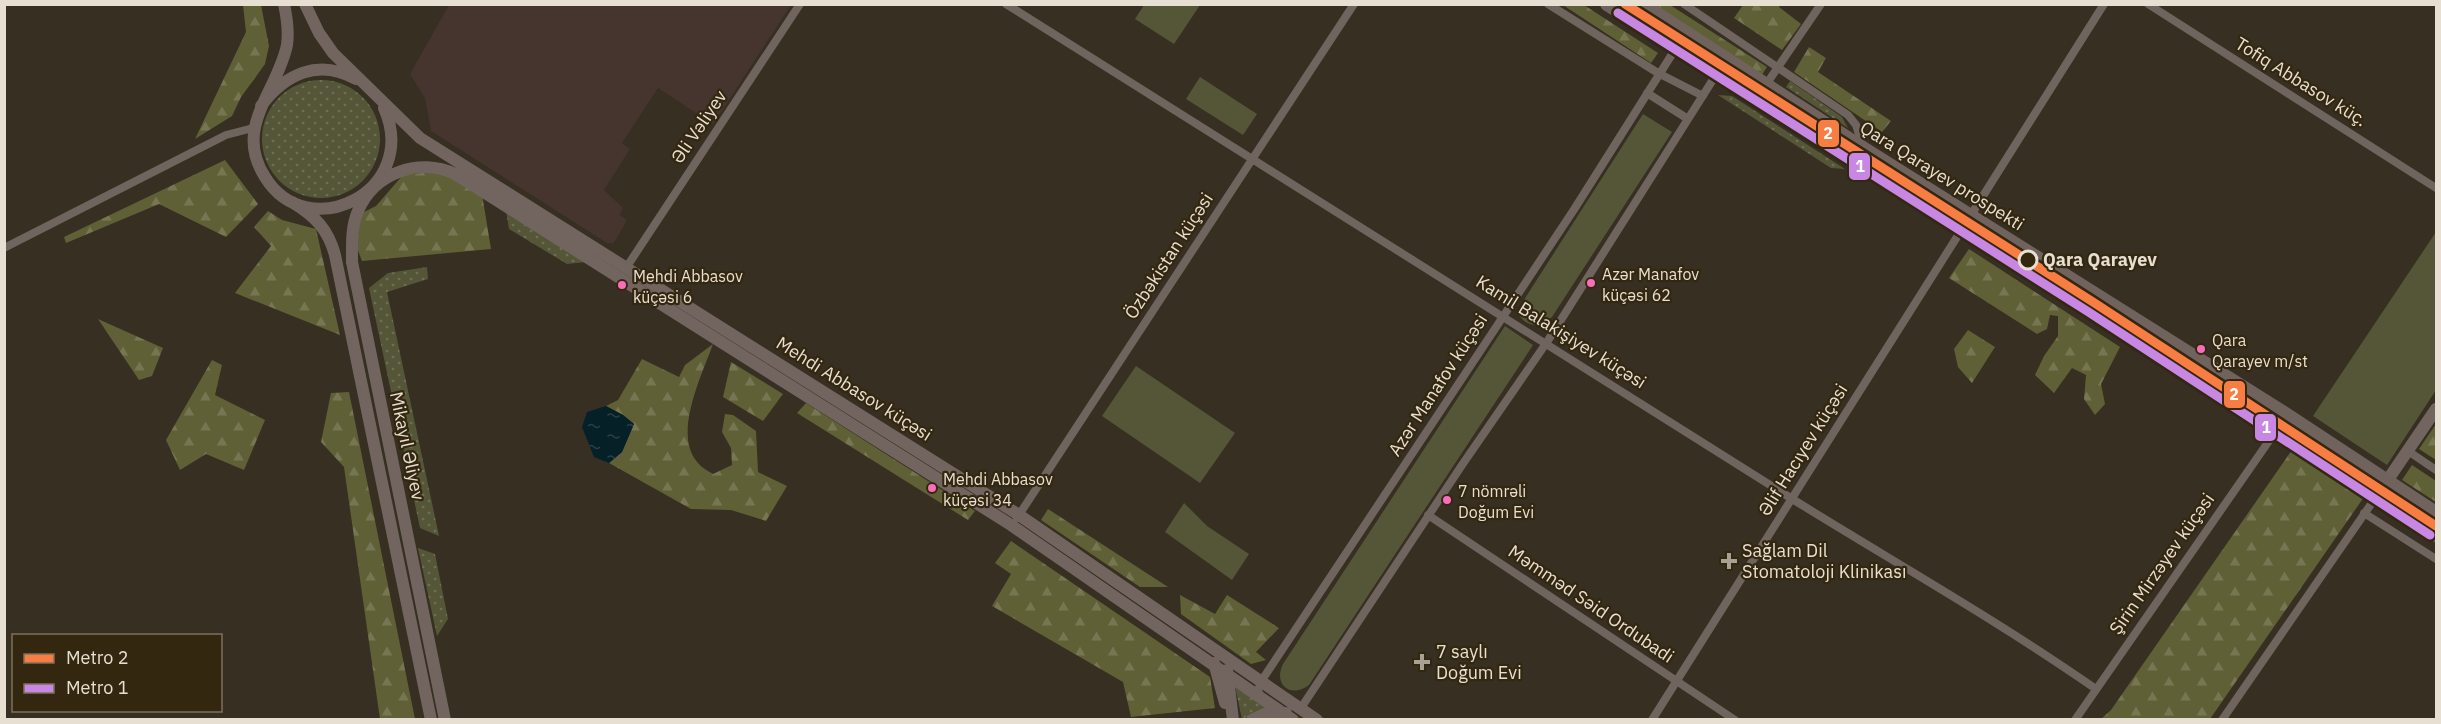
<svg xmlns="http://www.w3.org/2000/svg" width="2441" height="724" font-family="'IBM Plex Sans',sans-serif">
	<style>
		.commercial { fill: #46342f }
		.grass { fill: url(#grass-dots) }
		.forest { fill: url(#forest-firs) }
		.park { fill: #555638 }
		.water { fill: url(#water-ripples) }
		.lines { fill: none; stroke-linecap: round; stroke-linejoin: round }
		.street { stroke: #70645f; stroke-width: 8 }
		.secondary { stroke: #726560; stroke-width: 12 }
		.primary { stroke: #70635d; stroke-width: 14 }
		.metro-1-casing { stroke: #342710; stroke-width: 14 }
		.metro-2-casing { stroke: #342710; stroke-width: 14 }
		.metro-1 { stroke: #f77d43; stroke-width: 9 }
		.metro-2 { stroke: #c787e3; stroke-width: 9 }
		.stop-dot { fill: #342710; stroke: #e7dfd2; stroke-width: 3 }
		.bus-dot { fill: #fb6dba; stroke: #342710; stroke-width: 2 }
		.poi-dot { fill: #a9a194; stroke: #342710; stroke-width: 2 }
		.labels { text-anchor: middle; stroke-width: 4.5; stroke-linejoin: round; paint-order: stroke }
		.bus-label { font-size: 16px; fill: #e7dfd2; stroke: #342710; text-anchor: start }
		.street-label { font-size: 18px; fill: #e7dfd2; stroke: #342710 }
		.stop-label { font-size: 18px; font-weight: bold; fill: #e7dfd2; stroke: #342710; text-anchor: start }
		.poi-label { font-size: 18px; fill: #e7dfd2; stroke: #342710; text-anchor: start }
		.line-badge { stroke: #342710; stroke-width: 2 }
		.badge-label { font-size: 16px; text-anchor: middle; font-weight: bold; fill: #fff }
	</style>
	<defs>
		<pattern id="grass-dots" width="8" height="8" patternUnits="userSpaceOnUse" patternTransform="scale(1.5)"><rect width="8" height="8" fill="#555638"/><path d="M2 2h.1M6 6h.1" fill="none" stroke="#6d6e54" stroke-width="1.8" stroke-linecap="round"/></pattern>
		<pattern id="forest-firs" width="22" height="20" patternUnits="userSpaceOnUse" patternTransform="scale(1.5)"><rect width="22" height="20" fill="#5f6036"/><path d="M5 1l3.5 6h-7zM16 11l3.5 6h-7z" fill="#767652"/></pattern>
		<pattern id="water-ripples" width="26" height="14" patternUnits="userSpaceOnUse" patternTransform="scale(1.5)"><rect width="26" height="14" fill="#052027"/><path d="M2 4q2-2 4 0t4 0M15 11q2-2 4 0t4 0" fill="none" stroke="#294045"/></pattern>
	</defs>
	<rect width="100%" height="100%" fill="#362f22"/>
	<path class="commercial" d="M449,5V4L791,5L713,124L658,88L622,143L630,149L604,190L623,208L620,215L627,220L614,243H607L431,131L425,98L410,74Z"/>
	<path class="grass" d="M262 139a59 59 0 1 1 118 0a59 59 0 1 1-118 0Z
		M1790,81L1842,117L1848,128L1786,87Z
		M1718,95L1732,96L1845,169L1831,168Z
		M506,211L586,262L567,264L509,229Z
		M427,267L428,279L387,292L439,536L420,528L369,288L388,273Z
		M418,548L435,554L448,619L437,636Z
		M1234,682L1270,708L1242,719Z"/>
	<path class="forest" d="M243,5H261L269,46L265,64L241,97L232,116L195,139L246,32Z
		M1563,5H1584L1658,53L1651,63Z
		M1646,5H1670L1767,67L1760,78Z
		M1743,5H1780L1779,7L1801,24L1782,50L1734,18Z
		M1809,47L1826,58L1818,72L1891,121L1882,132L1794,72Z
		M225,160L258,204L226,237L159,204L66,243L64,237Z
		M439,171L482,194L491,249L362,261L357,248L360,214L376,206L403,175Z
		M268,211L282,220L316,229L340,335L235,293L271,246L254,227Z
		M1969,249L2120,347L2101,384L2105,404L2095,415L2084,399L2086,375L2072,368L2054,393L2035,375L2044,356L2058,336V316L2050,315L2047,329L2037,334L1949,278Z
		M98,319L163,348L152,376L139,380Z
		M1968,330L1995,347L1972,383L1958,367L1954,349Z
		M713,344C702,375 672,435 698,463C702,468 708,471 713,474L732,465L731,448L722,432L725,414L733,415L756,431L758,472L787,486L766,521L731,510L691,509L609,463L622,452L634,424L623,415L606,406L618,400L642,359L679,377L685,365Z
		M212,360L222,365L215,395L265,420L244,470L206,454L180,470L166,440Z
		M731,362L783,394L763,421L723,397Z
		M349,392L415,719H380L344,467L321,442L331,393Z
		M806,403L975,511L968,520L797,413Z
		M2436,424V460L2419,449Z
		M2292,450L2364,497L2210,719H2101L2111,710Z
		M2412,465L2436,481V502L2402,480Z
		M1048,509L1168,587H1140L1041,520Z
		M1011,541L1210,677L1215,708L1131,717L1123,682L992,606L1011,574L995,563Z
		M1180,595L1215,614L1227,595L1279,628L1256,652L1266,660L1251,664L1181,614Z"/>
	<path class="park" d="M1144,5V4L1200,5L1174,44L1135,19Z
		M1200,77L1257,114L1243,135L1186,99Z
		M1643,114L1672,132L1552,317L1540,326C1530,325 1523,323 1518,313L1520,306Z
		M2436,232V390L2387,465L2313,416Z
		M1505,326L1533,345L1309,685C1290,699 1273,684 1283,664Z
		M1136,366L1235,433L1200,483L1102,416Z
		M1184,503L1207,526L1249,554L1232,580L1165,532Z"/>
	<path class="water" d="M606,406L623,415L634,424L622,452L609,463L594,457L582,427L587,412Z"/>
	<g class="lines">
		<path class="street" d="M1006,4C1268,168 1529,332 1789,497C1892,561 1997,620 2096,689
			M1548,4L1658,73L1703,96
			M1684,4L1848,115L1856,125L1863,147
			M2148,4L2436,188
			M1647,93L1688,119
			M1757,98L1821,4
			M1971,215L2104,4
			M4,248L226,135L253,128
			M626,268L800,4
			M2408,451L2436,470
			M2364,513L2436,559
			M1428,515L1735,720
			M1017,518L1354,4
			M1260,696L1258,690L1262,680L1575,208L1686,32
			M1301,708L1462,465L1547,342L1726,59
			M1652,720L1962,229
			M2075,720L2287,415
			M2222,720L2387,481"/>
		<path class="secondary" d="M284,4C287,18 289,31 287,45C277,93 233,127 265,177C308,247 421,191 384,108
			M305,4L319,33L333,53L420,138L1019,515L1317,720
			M261,106C285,74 318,58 356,79
			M292,202C315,216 328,229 335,255L431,720
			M2387,481L2436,409
			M1214,663L1225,703
			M1227,670L1233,720
			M445,720L352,262C352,244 351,227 358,211C374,173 419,157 455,174L1011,525L1293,720
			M1252,720L1265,714L1286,713"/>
		<path class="primary" d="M1607,4L2278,428L2436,535
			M1642,4L1863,148L2287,415L2436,513"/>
		<defs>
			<path id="metro-1" d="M1625,4L2093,302L2436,526"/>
			<path id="metro-2" d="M1618,13L2087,311L2430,535"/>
		</defs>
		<use href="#metro-1" class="metro-1-casing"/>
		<use href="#metro-2" class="metro-2-casing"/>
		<use href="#metro-1" class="metro-1"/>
		<use href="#metro-2" class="metro-2"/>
	</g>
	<circle class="stop-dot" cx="2028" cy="260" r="9"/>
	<g class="bus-dot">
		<circle cx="1591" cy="283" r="5"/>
		<circle cx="622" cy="285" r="5"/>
		<circle cx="2201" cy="349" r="5"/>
		<circle cx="932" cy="488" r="5"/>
		<circle cx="1447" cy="500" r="5"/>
	</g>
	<g class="poi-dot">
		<path d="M1726 552h6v6h6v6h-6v6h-6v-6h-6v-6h6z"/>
		<path d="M1419 653h6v6h6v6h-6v6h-6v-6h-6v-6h6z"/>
	</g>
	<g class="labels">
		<g class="bus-label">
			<text x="1602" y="280">Azər Manafov<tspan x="1602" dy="21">küçəsi 62</tspan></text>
			<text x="633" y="282">Mehdi Abbasov<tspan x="633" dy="21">küçəsi 6</tspan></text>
			<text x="2212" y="346">Qara<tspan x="2212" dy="21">Qarayev m/st</tspan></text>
			<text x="943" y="485">Mehdi Abbasov<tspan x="943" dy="21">küçəsi 34</tspan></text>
			<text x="1458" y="497">7 nömrəli<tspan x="1458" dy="21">Doğum Evi</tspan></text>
		</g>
		<g class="street-label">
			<text transform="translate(2301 82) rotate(32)" y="6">Tofiq Abbasov küç.</text>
			<text transform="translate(699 127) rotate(-56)" y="6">Əli Vəliyev</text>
			<text transform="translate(1942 176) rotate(32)" y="6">Qara Qarayev prospekti</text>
			<text transform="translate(1169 256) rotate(-57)" y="6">Özbəkistan küçəsi</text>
			<text transform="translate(1561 332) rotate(32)" y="6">Kamil Balakişiyev küçəsi</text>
			<text transform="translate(1438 385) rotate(-57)" y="6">Azər Manafov küçəsi</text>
			<text transform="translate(854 389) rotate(32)" y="6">Mehdi Abbasov küçəsi</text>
			<text transform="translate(407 446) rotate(78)" y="6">Mikayıl Əliyev</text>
			<text transform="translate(1803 450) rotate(-58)" y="6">Əlif Hacıyev küçəsi</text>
			<text transform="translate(2162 564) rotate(-55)" y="6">Şirin Mirzəyev küçəsi</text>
			<text transform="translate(1591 604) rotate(34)" y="6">Məmməd Səid Ordubadi</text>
		</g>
		<g class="stop-label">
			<text x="2043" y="266">Qara Qarayev</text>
		</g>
		<g class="poi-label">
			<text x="1742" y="557">Sağlam Dil<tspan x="1742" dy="21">Stomatoloji Klinikası</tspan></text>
			<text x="1436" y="658">7 saylı<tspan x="1436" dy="21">Doğum Evi</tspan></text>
		</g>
	</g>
	<g class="line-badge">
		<rect x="1817" y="119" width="23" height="29" rx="6" fill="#f77d43"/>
		<rect x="1848" y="152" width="23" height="29" rx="6" fill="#c787e3"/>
		<rect x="2223" y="380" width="23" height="29" rx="6" fill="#f77d43"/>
		<rect x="2254" y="413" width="23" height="29" rx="6" fill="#c787e3"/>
	</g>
	<g class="badge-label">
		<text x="1828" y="139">2</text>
		<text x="1860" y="172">1</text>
		<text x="2234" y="400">2</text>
		<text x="2266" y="433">1</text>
	</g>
	<rect width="2441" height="724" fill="none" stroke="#e7dfd2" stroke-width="12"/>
	<rect x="12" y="634" width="210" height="78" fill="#342710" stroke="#7c715e" stroke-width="1.5"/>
	<rect x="24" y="654" width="30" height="9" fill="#f77d43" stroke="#7c715e" stroke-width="1.5"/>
	<text x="66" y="664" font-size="18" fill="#e7dfd2">Metro 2</text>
	<rect x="24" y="684" width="30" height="9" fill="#c787e3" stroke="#7c715e" stroke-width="1.5"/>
	<text x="66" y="694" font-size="18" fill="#e7dfd2">Metro 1</text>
</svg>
